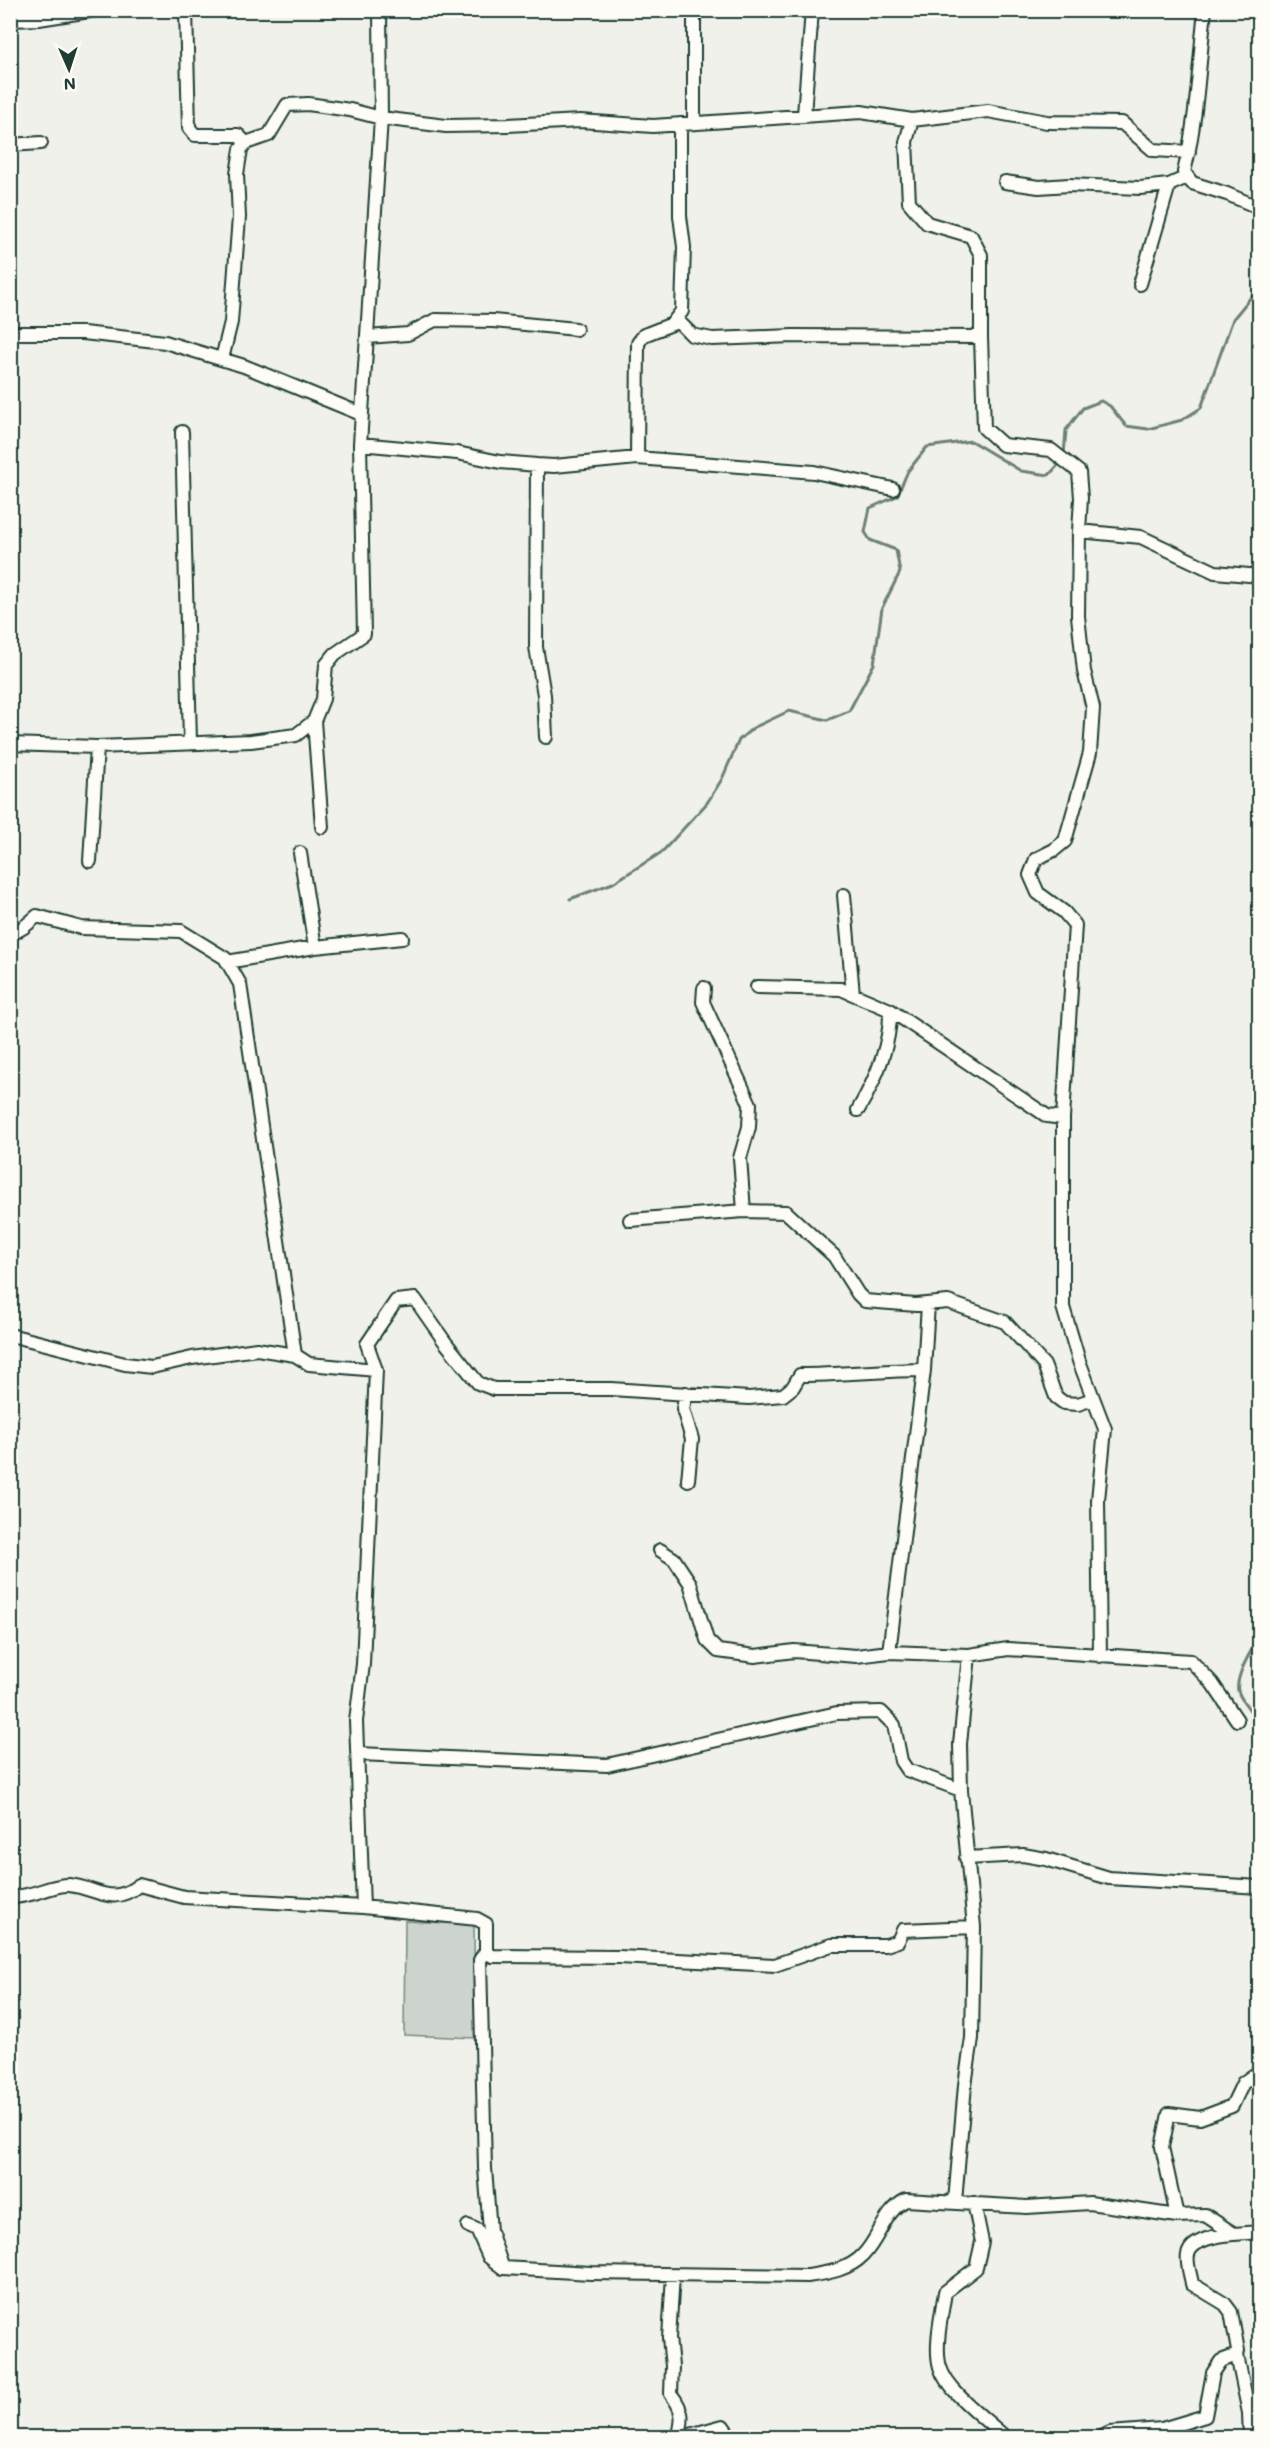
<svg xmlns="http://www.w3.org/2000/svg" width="1270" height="2448" font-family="Mali,sans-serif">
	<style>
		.green { fill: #cdd3cd; stroke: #768880; stroke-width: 1.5 }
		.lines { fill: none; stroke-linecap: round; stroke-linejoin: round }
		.stream { stroke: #6c8077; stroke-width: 3 }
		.street-casing { stroke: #1f3d34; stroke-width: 16 }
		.street { stroke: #fdfcf7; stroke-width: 12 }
	</style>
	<rect width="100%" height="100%" fill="#f0f1eb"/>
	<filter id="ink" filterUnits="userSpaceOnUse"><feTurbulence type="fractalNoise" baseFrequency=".0167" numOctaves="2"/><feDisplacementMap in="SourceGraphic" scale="12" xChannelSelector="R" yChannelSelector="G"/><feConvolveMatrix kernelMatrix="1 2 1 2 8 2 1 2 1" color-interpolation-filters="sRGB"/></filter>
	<g filter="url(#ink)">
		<path class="green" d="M405,1921L474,1924L475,2038L404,2035Z"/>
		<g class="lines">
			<path class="stream" d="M1064,455L1066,430L1083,408L1101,401L1110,406L1126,426L1148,429L1182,420L1201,408L1233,319L1260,286
				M570,899L613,883L662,852L707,803L722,779L739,740L753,728L789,711L827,720L849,711L874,664L882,608L900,572L896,550L870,540L865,532L870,508L897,496L908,471L927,447L971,441L1021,471L1049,475L1060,463
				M1251,1712C1247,1706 1240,1698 1238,1691C1235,1677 1251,1649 1260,1638"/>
			<defs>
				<path id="street" d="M186,10L189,128L195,135H238L246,143
					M1205,10C1199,64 1197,120 1184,172L1192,183L1227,194L1260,208
					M10,20L39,19L96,10
					M804,115L812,10
					M912,120L906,142L909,202L927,223L971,236L981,255V337L984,428L1003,445L1051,450L1079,472L1081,498L1079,531L1078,616L1084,671L1093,708L1090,753L1065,841L1054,850L1036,859L1030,875L1038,893L1064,912L1075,925L1063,1118V1307L1079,1361L1105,1429L1098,1500L1100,1656
					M694,123V10
					M10,145L41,143
					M1005,182L1039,187L1069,185L1140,188L1169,185L1187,177
					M1140,284L1169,185
					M676,319L692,335L712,339L793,336L981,337
					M10,333H83L165,342L244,366L361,414
					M367,337L408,334L435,320L493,321L576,329
					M222,359L231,322L239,217L237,174L241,149L246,143L269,135L287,105L308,104L350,110L381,118L446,126L508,125L580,121L653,126L861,112L912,120L988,111L1047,122L1122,123L1153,150L1189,152
					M182,432L190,741
					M360,444L457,453L500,462L537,465L554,466L637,458L814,472L893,489
					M637,458L638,343L644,335L672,324L682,311L684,247L680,216V124
					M537,465L536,647L544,695L546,737
					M1079,531L1141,537L1215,572L1260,576
					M314,721L322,827
					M10,744L97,747L251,741L296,735L314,721L323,699L326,665L335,654L364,634L360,444L381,118L380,10
					M300,853L315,947
					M90,861L97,747
					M844,895L853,994
					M10,935L24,927L37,916L81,928L181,931L225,958L240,984L295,1355L309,1364L376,1370L363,1664L356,1721L363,1907
					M227,962L315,947L402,938
					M757,987L841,989L890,1010L1047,1116L1063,1118
					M704,988L703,1002L750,1104L749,1127L740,1158L744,1211
					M858,1110C875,1081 891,1044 890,1010
					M630,1220L744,1211L786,1212L834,1256L858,1294L865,1301L916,1305L948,1302L1005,1322L1044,1365L1056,1397L1064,1403L1078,1404L1093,1399
					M10,1335L125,1364L152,1367L192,1358L257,1349L295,1355
					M376,1370L367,1344L396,1301L415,1299L445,1342L478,1383L494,1389H611L749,1398L783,1395L793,1387L800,1375C842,1375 882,1370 924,1370
					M686,1393L683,1409L692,1439L688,1480
					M660,1550L674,1559L690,1583L707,1640L718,1651L755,1656L794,1651L856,1656L889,1652L969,1655L1008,1649L1191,1661L1212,1683L1237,1720
					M889,1652L924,1370L928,1304
					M359,1754L607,1765L837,1713L881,1712L894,1725L901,1761L907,1770L961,1790
					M966,1858L1023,1855L1046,1859L1109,1878L1260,1887
					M10,1897C31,1898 52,1884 69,1885C98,1888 111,1907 139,1885L184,1897L363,1907L477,1919L486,1924V1951L492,1956L619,1957L775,1965L831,1945H886L898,1941L903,1930L974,1927
					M486,1951L480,1960L485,2168L490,2231L502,2266
					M955,2202L965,2085L972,2038L974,1927L961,1790L960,1744L969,1655
					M974,2203L982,2242L976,2268L945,2292C942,2313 934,2347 940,2367C947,2392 987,2420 1006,2438
					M1177,2216L1162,2147L1169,2114L1200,2118L1232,2106L1243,2083L1260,2071
					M468,2226L477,2230L489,2257L503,2268L591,2273L808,2276C827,2273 849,2270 863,2255C880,2238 884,2211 906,2200L1027,2207L1090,2203L1177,2216L1205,2215L1234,2234L1260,2232
					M673,2275L669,2338L672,2366L671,2394C683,2410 684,2418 678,2438
					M1237,2355L1249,2413L1250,2438
					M679,2438L723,2426L731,2438
					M1100,2438L1110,2433L1162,2429L1205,2416L1213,2373L1221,2361L1237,2355L1238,2351L1231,2312L1225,2304L1192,2284C1191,2276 1186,2263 1188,2255C1191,2239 1220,2235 1233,2234"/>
			</defs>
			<use href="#street" class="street-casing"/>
			<use href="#street" class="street"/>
		</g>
	</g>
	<rect width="1270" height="2448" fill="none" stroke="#fdfcf7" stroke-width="36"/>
	<rect x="18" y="18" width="1234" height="2412" fill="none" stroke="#1f3d34" stroke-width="2" filter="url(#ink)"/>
	<g transform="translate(69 69) rotate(177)" stroke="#fdfcf7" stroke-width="4.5" paint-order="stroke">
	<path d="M0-4.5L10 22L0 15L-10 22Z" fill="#1f3d34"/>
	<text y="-9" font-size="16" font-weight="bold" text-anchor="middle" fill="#1f3d34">N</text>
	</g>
</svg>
